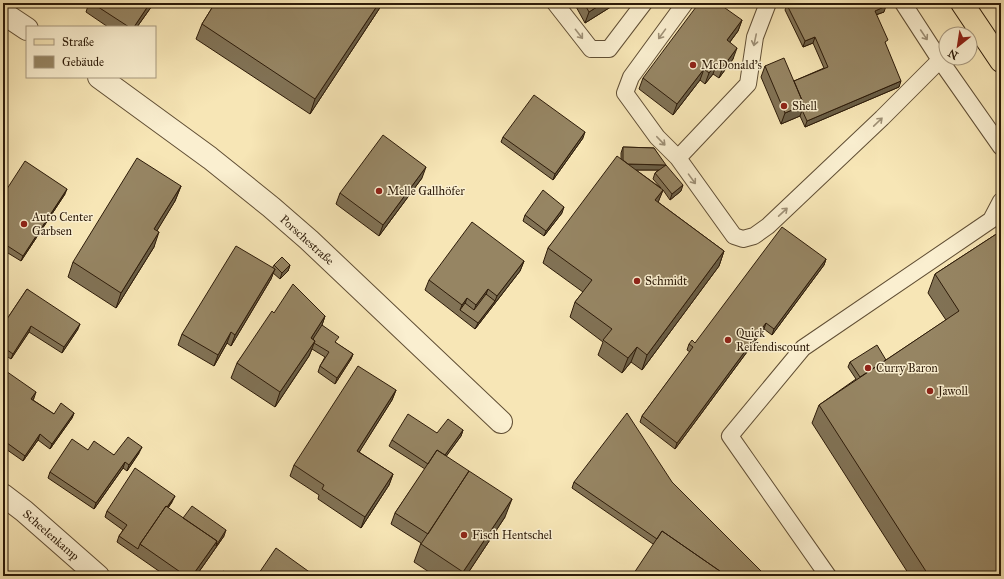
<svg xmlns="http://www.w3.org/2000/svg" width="1004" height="579" font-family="'IM FELL Great Primer',serif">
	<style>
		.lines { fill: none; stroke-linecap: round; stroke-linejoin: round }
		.lane-casing { stroke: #604e34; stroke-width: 18 }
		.street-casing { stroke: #604e34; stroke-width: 24 }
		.primary-casing { stroke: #2d1b09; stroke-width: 24 }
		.lane { stroke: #faefd0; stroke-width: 16 }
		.street { stroke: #faefd0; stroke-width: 22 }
		.primary { stroke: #f7e6b6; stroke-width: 22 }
		.wall { fill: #817255; stroke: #2d1b09; fill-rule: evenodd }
		.shaded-wall { fill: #695d45; stroke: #2d1b09 }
		.building { fill: #968563; stroke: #2d1b09 }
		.oneway { stroke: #9e9076 }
		.poi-dot { fill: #8f2418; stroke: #faefd0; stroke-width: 1.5 }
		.labels { text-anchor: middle; stroke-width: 3; stroke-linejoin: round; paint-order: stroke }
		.poi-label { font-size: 12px; fill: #2d1b09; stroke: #faefd0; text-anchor: start }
		.street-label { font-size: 12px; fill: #2d1b09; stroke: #faefd0 }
	</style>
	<rect width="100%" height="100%" fill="#f7e6b6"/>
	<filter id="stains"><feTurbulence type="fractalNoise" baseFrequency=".005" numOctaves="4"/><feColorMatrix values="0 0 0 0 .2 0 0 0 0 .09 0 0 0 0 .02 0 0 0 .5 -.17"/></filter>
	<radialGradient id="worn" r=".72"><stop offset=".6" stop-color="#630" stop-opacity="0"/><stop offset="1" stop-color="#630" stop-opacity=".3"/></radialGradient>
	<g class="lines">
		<defs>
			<path id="lane" d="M555,3L591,49H609L644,3
				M768,3L755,37L748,84L678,158L734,236L743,239L754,236L768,226L882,118L940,60
				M903,3L940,60L1001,147
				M678,158L657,137L625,93L631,77L685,3
				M828,576L730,436L803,348L991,220L1001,201"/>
			<path id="street" d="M3,13L27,29
				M99,77L210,158L271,207L309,240L501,422
				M3,495L24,511L98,576"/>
			<path id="primary" d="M962,3L1001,61"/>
		</defs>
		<use href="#lane" class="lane-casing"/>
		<use href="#street" class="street-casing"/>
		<use href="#primary" class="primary-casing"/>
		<use href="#lane" class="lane"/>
		<use href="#street" class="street"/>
		<use href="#primary" class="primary"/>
	</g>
	<path class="wall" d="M89,3H154L137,27H108L86,12Z
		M215,3H383L310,114L196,39L202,24Z
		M574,3H617L585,23Z
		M787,5L884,12L876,15L899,87L805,127L800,116L781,124L761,77L765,66L794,81L824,68L813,43L803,47L785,10Z
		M742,20L738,31L730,42L733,59L719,78L713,74L705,84L700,80L673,115L639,89L643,78Z
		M503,137L583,138L553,180L501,142Z
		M623,147L654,148L681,191L670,200L663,190L658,202L724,251L719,266L642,370L631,362L622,373L598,355L603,342L570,317L575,302L583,292L543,263L548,248L621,159V153ZM636,170H658L655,173L653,179L661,188Z
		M422,178L379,236L336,204L340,193Z
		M181,186L175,201L157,230L154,247L116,308L68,277L73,262Z
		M65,194L21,261L3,250V195Z
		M562,213L544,236L523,221L525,215Z
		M1001,231V576H910L812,423L819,405L856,379L848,367L850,362L886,360L946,320L928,293L935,274Z
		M826,259L824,265L772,335L764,329L675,449L640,422L642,416L690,352L687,350L689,344L695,343Z
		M524,261L520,271L475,329L425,290L429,280Z
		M274,265H290L288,271L280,279L273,273L271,279L231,346L227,343L214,366L178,345L182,334L273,267Z
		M27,289L78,329L62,353L29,332L11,359L3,354V325Z
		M274,313L325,316L322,325L336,343L353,354L351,359L335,384L318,372L320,366L325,357L312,349L309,356L275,407L231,378L237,363Z
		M3,369L34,398L33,400L54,414L74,413L72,418L50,449L38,440L23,461L3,447Z
		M396,390L392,400L359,452L393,474L389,485L361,528L318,499L319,495L290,476L294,465Z
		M463,430L461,436L446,456L505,517L466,576H435L414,562L421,543L391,524L395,513L425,469L389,446L392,440L437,433Z
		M88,450L114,455L139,453L127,471L123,468L94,509L48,478L50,472Z
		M574,482H672L766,576L653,544L572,488Z
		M172,502L168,508L183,518L224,536L196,576H166L117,542L119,536L123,530L105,517L107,511Z"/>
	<path class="shaded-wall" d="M150,3H154L137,27H134Z
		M379,3H383L310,114L315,99Z
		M603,3H617L585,23L589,12Z
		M886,6L884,12L872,16L875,11Z
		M742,20L738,31L723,51L727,40Z
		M815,37L813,43L803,47L805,41Z
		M737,48L733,59L719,78L723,67Z
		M717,63L713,74L705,84L709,73Z
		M704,69L700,80L673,115L677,104Z
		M901,81L899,87L805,127L807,121Z
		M804,105L800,116L781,124L785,113Z
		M585,132L583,138L553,180L555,174Z
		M623,164L666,165L664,170H621Z
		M426,167L422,178L379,236L383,225Z
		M683,185L681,191L670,200L672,194Z
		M181,186L175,201L149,244L154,229Z
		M67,189L65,194L21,261L23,256Z
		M663,190L657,205L655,200Z
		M564,207L562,213L544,236L546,231Z
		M159,232L154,247L116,308L121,293Z
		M724,251L719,266L642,370L647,355Z
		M826,259L824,265L772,335L774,329Z
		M524,261L520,271L475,329L478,323L495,301L497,296Z
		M290,265L288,271L280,279L282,273Z
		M275,269L271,279L231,346L235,335Z
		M488,289L484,300L472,316L476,305Z
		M467,298L463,309L460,310L462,305Z
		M325,316L320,331L311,341V338Z
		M766,323L764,329L675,449L677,443Z
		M80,324L78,329L62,353L64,347Z
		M31,326L29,332L11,359L13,354Z
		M231,332L227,343L214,366L218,355Z
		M315,341L309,356L275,407L280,392Z
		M637,347L631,362L622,373L628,358Z
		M353,354L351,359L335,384L337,378Z
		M396,390L392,400L353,462L357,451Z
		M36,392L34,398L29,405L31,399Z
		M74,413L72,418L50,449L52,444Z
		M463,430L461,436L440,465L442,459Z
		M40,434L38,440L23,461L25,456Z
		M142,447L139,453L127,471L129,465Z
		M125,462L123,468L94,509L96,503Z
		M393,474L389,485L361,528L365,517Z
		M175,496L172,502L142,546L141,545Z
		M512,499L505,517L466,576H462L463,572Z
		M226,530L224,536L196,576H192L217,541Z"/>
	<path class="building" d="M92,3H150L134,27H129Z
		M215,3H379L315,99L202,24Z
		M584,3H603L589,12Z
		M699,3H718L742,20L727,40L737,48L723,67L717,63L709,73L704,69L677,104L643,78Z
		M791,3H885L886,6L875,11L888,40L885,42L901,81L807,121L802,110L804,105L794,81L828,67L815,37L805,41L787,5Z
		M784,58L804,105L785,113L765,66Z
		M534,95L585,132L555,174L503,137Z
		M383,135L426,167L383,225L340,193Z
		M623,147L654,148L666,165L628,164L623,160Z
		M617,156L663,190L655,200L724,251L647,355L637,347L628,358L603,340L612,329L575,302L592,280L548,248Z
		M137,158L181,186L154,229L159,232L121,293L73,262Z
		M25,161L67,189L23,256L3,243V195Z
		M666,165L683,185L672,194L655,173Z
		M543,190L564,207L546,231L525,215Z
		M472,222L524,261L497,296L488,289L476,305L467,298L462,305L429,280Z
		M782,227L826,259L774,329L766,323L677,443L642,416L693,347L689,344L692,340L695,343Z
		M1001,231V576H929L819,405L959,311L935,274Z
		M236,246L275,269L235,335L231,332L218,355L182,334Z
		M282,257L290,265L282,273L274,265Z
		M293,284L325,316L311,338L315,341L280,392L237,363L272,311L274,313Z
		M27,289L80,324L64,347L31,326L13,354L3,347V325Z
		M486,294L495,301L478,323L460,310L465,303L474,310Z
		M322,325L339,337L335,342L353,354L337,378L320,366L329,352L314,343L315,341L313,339Z
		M877,345L886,360L860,377L850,362Z
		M358,366L396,390L357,451L393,474L365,517L322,489L324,485L294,465Z
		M3,369L36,392L31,399L54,414L61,403L74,413L52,444L40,434L25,456L3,440Z
		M627,413L672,482L766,576H727L662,531L657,539L574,482Z
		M408,414L437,433L448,419L463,430L445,455L437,450L428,464L392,440Z
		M128,437L142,447L129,465L125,462L96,503L50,472L72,439L88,450L94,441L114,455Z
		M437,450L469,471L428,534L395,513Z
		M135,468L175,496L167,507L166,506L140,544L138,549L119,536L127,525L107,511Z
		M469,471L512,499L463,572L421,544Z
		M166,506L217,541L192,576H186L140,544Z
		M192,506L226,530L216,546L217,541L183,518Z
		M662,531L727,576H632Z
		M276,548L315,576H257Z
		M223,571L231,576H219Z"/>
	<defs><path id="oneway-shaft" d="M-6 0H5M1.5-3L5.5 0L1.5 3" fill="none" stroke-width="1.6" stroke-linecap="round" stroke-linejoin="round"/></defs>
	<g class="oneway">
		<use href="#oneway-shaft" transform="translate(579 34) rotate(52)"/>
		<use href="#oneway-shaft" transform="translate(662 34) rotate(126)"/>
		<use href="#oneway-shaft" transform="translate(924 35) rotate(56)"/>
		<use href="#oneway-shaft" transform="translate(755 40) rotate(102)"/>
		<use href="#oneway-shaft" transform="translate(878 122) rotate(-44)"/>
		<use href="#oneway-shaft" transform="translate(661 141) rotate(46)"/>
		<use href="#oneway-shaft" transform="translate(692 179) rotate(54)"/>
		<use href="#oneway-shaft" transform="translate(783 212) rotate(-43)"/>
	</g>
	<g class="poi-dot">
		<circle cx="693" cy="65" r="4"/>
		<circle cx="784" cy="106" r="4"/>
		<circle cx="379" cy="191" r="4"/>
		<circle cx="24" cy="224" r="4"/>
		<circle cx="637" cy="281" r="4"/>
		<circle cx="728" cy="340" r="4"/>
		<circle cx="868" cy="368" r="4"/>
		<circle cx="930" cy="391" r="4"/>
		<circle cx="464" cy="535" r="4"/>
	</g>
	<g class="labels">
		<g class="poi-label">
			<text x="701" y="69">McDonald's</text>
			<text x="792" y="110">Shell</text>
			<text x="387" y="195">Melle Gallhöfer</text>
			<text x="32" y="221">Auto Center<tspan x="32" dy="14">Garbsen</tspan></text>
			<text x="645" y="285">Schmidt</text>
			<text x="736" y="337">Quick<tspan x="736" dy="14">Reifendiscount</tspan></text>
			<text x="876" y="372">Curry Baron</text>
			<text x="938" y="395">Jawoll</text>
			<text x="472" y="539">Fisch Hentschel</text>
		</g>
		<g class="street-label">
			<text transform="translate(307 240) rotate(42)" y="4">Porschestraße</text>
			<text transform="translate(51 535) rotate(41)" y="4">Scheelenkamp</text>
		</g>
	</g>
	<rect width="1004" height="579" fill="none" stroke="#f7e6b6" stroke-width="16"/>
	<rect x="4" y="4" width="996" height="571" fill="none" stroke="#2d1b09" stroke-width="2"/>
	<rect x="8" y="8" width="988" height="563" fill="none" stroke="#2d1b09"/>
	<rect x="26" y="26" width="130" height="52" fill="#faefd0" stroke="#a89a80"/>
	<rect x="34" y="39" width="20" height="6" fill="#f7e6b6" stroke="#a89a80"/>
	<text x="62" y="46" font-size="12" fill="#2d1b09">Straße</text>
	<rect x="34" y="56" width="20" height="12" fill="#968563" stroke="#a89a80"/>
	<text x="62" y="66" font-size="12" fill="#2d1b09">Gebäude</text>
	<g transform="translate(958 46) rotate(210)"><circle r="19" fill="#faefd0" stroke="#a89a80"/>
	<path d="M0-3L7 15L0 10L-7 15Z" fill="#8f2418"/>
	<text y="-6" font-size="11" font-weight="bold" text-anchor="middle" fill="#2d1b09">N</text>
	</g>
	<rect width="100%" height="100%" filter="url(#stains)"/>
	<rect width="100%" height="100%" fill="url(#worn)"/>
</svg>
